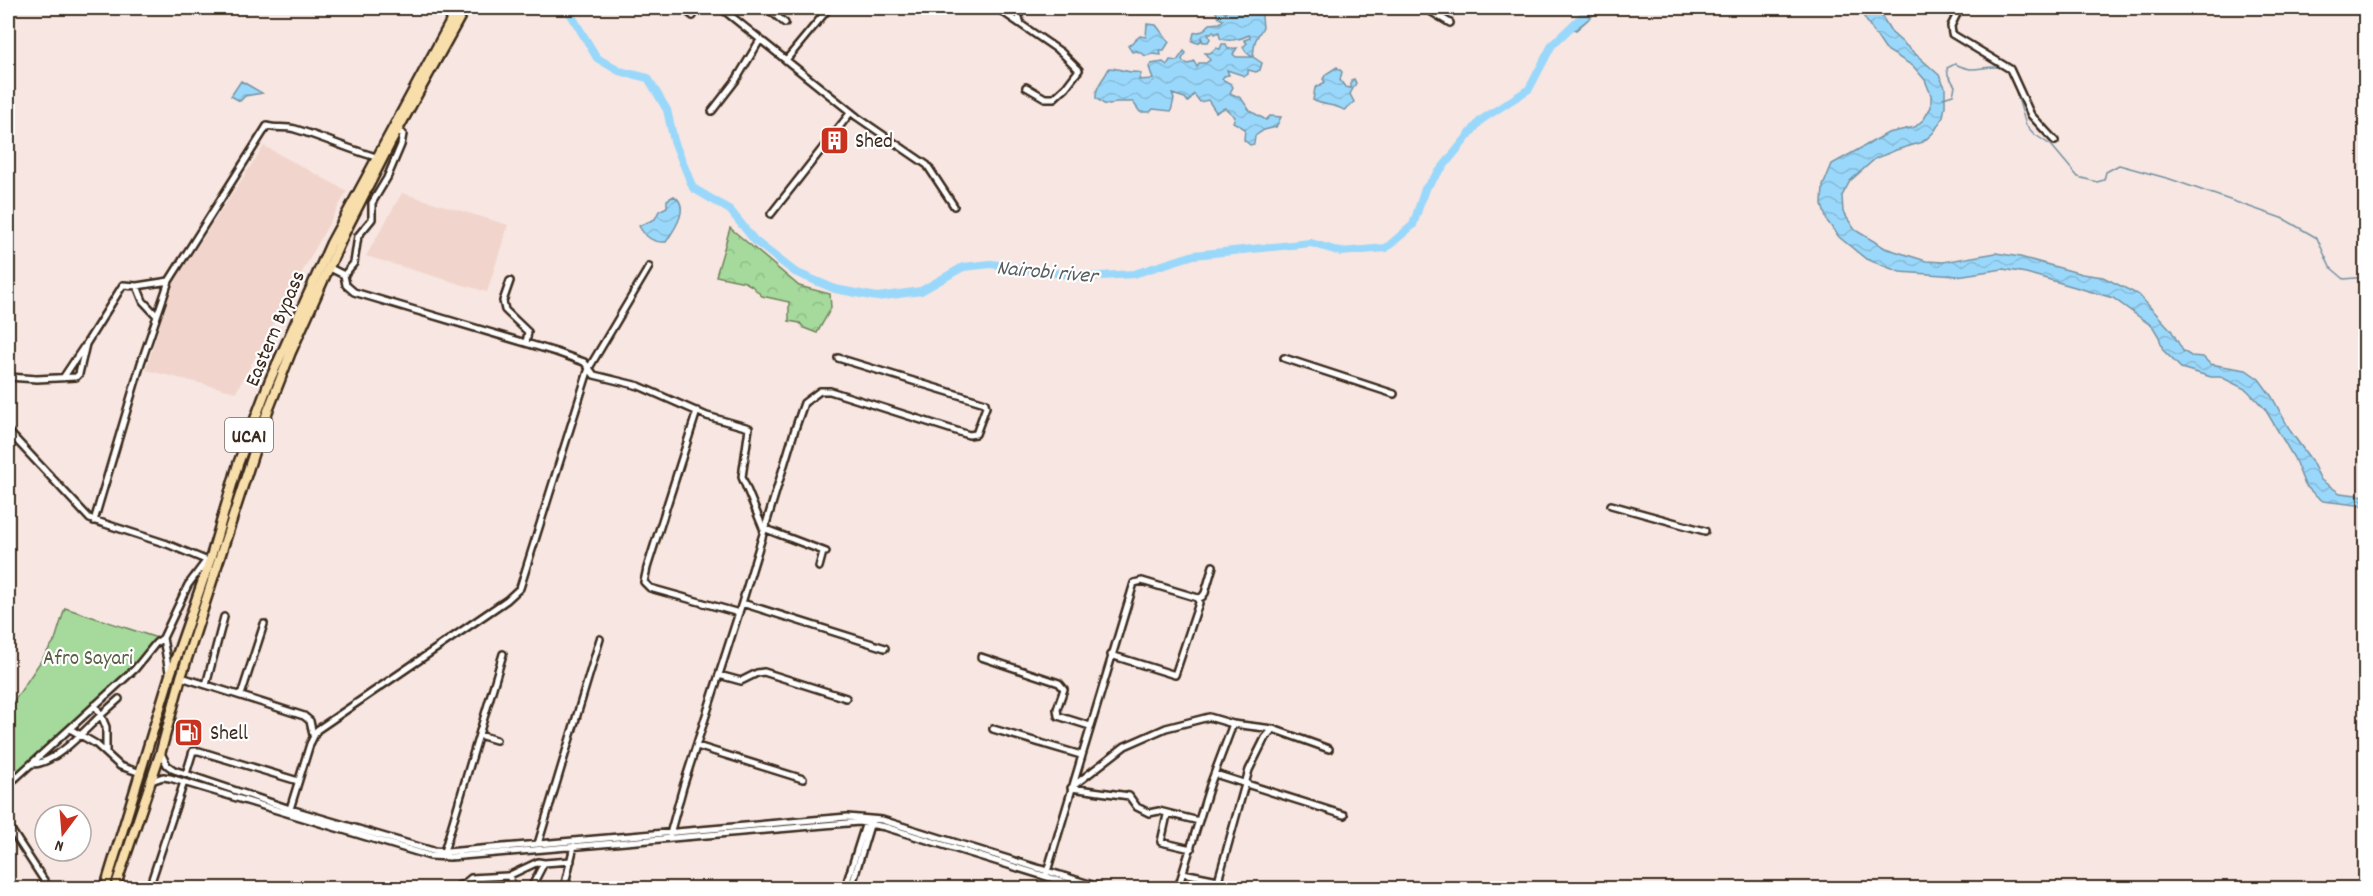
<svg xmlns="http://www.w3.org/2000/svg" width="2373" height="896" font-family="Dekko,sans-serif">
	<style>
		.built { fill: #f1d5cc }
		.forest { fill: url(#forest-crowns); stroke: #70825d; stroke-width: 1.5 }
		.park { fill: #a5da9c; stroke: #70825d; stroke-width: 1.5 }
		.water { fill: url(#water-waves); stroke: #7492a3; stroke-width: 1.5 }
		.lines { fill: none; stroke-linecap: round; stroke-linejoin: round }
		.stream { stroke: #7492a3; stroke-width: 1.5 }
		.river { stroke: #9ad8fb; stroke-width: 8 }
		.street-casing { stroke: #3b2a1e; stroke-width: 10 }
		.primary-casing { stroke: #3b2a1e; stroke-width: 13 }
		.street { stroke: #fff; stroke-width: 5 }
		.primary { stroke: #f8deab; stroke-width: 8 }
		.labels { text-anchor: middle; stroke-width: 4.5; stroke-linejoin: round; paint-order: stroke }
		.shield { fill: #fff; stroke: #766a62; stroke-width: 1.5 }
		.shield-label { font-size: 20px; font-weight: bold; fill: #3b2a1e }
		.poi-label { font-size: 21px; fill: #3b2a1e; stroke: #fff; text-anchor: start }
		.street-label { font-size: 21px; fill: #3b2a1e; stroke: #fff }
		.park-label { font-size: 21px; fill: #5b5f44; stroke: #fff }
		.water-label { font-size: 22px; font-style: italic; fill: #585e60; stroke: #fff }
	</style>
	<defs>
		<pattern id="forest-crowns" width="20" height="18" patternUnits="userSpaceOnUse" patternTransform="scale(1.5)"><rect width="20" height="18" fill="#a5da9c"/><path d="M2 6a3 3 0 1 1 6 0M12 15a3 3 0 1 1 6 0" fill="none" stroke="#8fbb86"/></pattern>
		<pattern id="water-waves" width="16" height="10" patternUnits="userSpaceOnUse" patternTransform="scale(1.5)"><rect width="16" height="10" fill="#9ad8fb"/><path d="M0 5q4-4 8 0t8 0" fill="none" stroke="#86bad7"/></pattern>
	</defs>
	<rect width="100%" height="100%" fill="#f7e6e1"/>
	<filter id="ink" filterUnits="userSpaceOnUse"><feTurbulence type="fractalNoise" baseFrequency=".0167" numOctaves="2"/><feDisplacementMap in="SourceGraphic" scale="12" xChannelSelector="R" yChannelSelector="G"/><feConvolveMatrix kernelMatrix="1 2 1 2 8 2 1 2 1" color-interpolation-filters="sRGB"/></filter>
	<g filter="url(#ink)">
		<path class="built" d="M264,146L347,191L236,392L146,370L171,286Z
			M402,193L508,225L487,292L366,256Z"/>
		<path class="forest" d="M730,228L799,286L830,294L831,308L817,333L804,328L800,323L789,321V302L762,296L752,286L745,282L716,276Z"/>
		<path class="park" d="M65,608L157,638L133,668L18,771L8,778V710L55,640Z"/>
		<path class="water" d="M1214,8H1220L1226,14V8H1261L1263,27C1254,43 1255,38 1253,57L1262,63L1260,70L1256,72L1248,70V74L1245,76L1227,70L1229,75L1224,76L1222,79L1231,84L1233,87L1230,93L1241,98L1250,111L1266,120L1270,116L1281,117L1276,127L1264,130L1255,136L1254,144L1250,145L1244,140L1245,129L1233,122L1235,117L1225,108L1216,112L1208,100L1200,102L1194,94L1188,102L1185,98L1172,94L1174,99L1171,111L1153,109L1150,112H1140L1133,102H1116L1110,105L1104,104L1096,98C1095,86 1105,78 1109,68C1119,68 1130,74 1138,72L1141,74L1139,80L1153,79L1149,67L1151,64L1163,62L1167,65L1170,60L1177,61L1184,51L1186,53L1182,59L1183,62L1189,64L1194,61L1197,67L1199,63H1206L1210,60L1205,53H1210L1216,48L1220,49L1222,44H1226L1228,49L1237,48L1233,54L1236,57H1252L1246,52L1243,47L1247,43L1244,40L1250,38L1249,35C1241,39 1227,43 1220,38L1219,32L1215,34L1213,31L1211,34L1208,33L1210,39L1208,42H1203L1201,37V41L1197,43L1192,41L1194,33L1203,31L1210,24L1220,23L1223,20L1219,18Z
			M1587,8H1618L1600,9L1576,30L1568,26Z
			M1858,8H1877L1892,33L1939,75L1945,87V106L1943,117L1934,132L1923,142L1896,150L1875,159L1850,181L1842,196L1843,212L1855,230L1885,248L1926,261L1943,262L1996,253L2020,257L2082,274L2103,277L2139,295L2171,330L2183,351L2191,356L2203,357L2210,364L2246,370L2259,379L2272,397L2291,432L2311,460L2321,480L2340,493L2365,496V506L2323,501L2314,494L2305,485L2294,458L2265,409L2247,390L2221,377H2211L2181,368L2163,350L2159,337L2153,327L2113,298L2026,273L2003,269L1957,276L1900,272L1866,259L1839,237L1827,221L1822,205L1823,186L1832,164L1888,133L1915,127L1924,119L1931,107V95L1925,80L1913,66L1885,49Z
			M1147,24L1156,25L1169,42L1164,50H1160L1161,55L1152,54L1146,56L1137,51L1132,52L1128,46L1140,36L1146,37Z
			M1337,67L1342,72L1340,80L1345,87L1351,88V80L1354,79L1356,83L1350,94L1354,102L1344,110C1335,104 1323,106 1313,100L1315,88L1325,82L1323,79L1326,74Z
			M241,81L262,93L245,96L240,101L231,96Z
			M674,196C691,207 674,230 666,242C654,243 645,237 639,226L655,219L659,211L667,207V200Z"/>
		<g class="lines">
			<path class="stream" d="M2013,81L2026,125L2034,134L2052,146L2078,177L2097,182L2104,180L2106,172L2119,165L2170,179L2284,219L2317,238L2330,267L2344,279L2366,277
				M1943,98L1953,95L1955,86L1948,75L1947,68L1955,64C1959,66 1965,68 1970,69C1983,70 2000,61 2009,74"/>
			<path class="river" d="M567,8L597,58L619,71L648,78L667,110L674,141L693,188L730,210L755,241L795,272L835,289L877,297L921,291L963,267L991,264L1084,277L1134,274L1194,255L1311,243L1341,252L1386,248L1413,225L1425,189L1481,120L1529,89L1552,45L1591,8"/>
			<defs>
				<path id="street" d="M683,8L693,16
					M721,8L857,117L927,165L954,206
					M767,8L785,23
					M997,8L1061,52L1079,70L1066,87L1054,98H1045L1026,87
					M1016,8L1021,24
					M1425,8L1450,23
					M1960,8L1951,26L1952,34L2010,69L2031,115L2055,141
					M786,60L829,8
					M712,111L736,80L760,40
					M771,214L851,112
					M649,267L589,368L594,375L639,386L707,416L749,428L742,477L763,528L826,552
					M344,275L354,263L358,236L372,219V203L387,178L401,145L403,134L397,131
					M510,281L503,301L505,310L528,332L526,343
					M137,286L143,301L157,316
					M1284,358L1394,394
					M8,377L37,379L76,377L79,374L86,344L123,285L137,286L169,281
					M63,378L83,348
					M697,411L647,568L644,582L650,588L739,613
					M8,431L90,519L167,544L208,561
					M1611,505L1705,531
					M94,521L141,363L169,281L267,126C276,129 285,126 295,129C322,137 348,149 376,157
					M819,567L823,552
					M742,603L885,648
					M163,638L169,672
					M1111,655L1175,675L1199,603L1198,598
					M981,657L1059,683L1064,689L1057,709L1058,716L1090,726
					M719,675L741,681L757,673L764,672L846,698
					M181,677L238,695L242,692L264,624
					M206,685L224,617
					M238,695L304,716L310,721L313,735
					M70,729L96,744L120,766L141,773
					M993,729L1081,755
					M479,735L496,740
					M697,746L803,779
					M106,752V727L101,715L119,699
					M161,753L167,765L174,770L290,809L433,851L447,852L847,817L882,820L1102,888
					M32,764C54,765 85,730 101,715L95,705
					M186,774L193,751H199L298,781
					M1215,774L1344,815
					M151,781L163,777L170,778L430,856L450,857L859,822L885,827L1083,888
					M8,785L135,669L156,643L163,638L188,585L206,561
					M1072,787L1125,746L1166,728L1209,717L1233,724
					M1071,788L1129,796L1137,807L1149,813L1159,811L1199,821
					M290,809L310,744L317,730L507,600L520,588L589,368L584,362L556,352L354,292L346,285L344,275L328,267
					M1167,815L1161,842L1191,849
					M8,825L49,888
					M670,834L683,787L742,603L795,429L804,403L820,391H830L969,435L976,434L986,407L985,403L838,358
					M538,844L600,639
					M444,852L503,654
					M1183,873L1218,880
					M1046,875L1134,583L1142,581L1198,598L1202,597L1205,593L1213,566
					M508,876L538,862L544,863
					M465,883L471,878L507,876L510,877L511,888
					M149,888L184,782
					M457,888L458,886L465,883L473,888
					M531,888L544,863L571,861
					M564,888L574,846
					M845,888L866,822
					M851,888L871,822
					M1178,888L1210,785L1233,724L1273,729L1329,749
					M1216,888L1249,770L1265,738L1273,729"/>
				<path id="primary" d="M105,888L170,675L210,560L238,464L269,382L331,243L458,8
					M115,888L161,751L181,677L264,421L291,352L344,234L391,142L465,8"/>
			</defs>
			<use href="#street" class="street-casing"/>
			<use href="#primary" class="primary-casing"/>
			<use href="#street" class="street"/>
			<use href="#primary" class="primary"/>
		</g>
	</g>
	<defs>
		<symbol id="building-square" viewBox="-11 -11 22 22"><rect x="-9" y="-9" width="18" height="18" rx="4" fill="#c8321e" stroke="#fff"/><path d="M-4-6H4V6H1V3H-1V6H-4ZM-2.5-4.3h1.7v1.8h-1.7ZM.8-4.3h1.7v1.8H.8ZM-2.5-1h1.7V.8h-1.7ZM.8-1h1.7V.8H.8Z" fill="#fff"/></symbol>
		<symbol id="fuel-square" viewBox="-11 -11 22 22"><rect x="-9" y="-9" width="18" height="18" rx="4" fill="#c8321e" stroke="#fff"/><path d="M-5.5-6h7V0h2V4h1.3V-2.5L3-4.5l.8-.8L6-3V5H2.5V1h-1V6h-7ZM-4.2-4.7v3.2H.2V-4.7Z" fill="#fff"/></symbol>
	</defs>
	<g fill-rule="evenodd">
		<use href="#building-square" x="818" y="124" width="33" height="33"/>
		<use href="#fuel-square" x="172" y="716" width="33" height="33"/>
	</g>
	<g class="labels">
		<rect class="shield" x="225" y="418" width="48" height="34" rx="4.5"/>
		<g class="shield-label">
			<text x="249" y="442">UCA1</text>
		</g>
		<g class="poi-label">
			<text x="855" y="147">Shed</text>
			<text x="210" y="739">Shell</text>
		</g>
		<g class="street-label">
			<text transform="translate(274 328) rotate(-67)" y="7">Eastern Bypass</text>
		</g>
		<g class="park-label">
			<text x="88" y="664">Afro Sayari</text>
		</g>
		<g class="water-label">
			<text transform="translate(1047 270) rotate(5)" y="8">Nairobi river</text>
		</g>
	</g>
	<rect width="2373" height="896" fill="none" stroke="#fff" stroke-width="30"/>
	<rect x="15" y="15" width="2343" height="866" fill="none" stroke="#3b2a1e" stroke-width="2" filter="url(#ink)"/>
	<g transform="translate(63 833) rotate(196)"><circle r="28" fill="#ffffff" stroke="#b1aaa5" stroke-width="1.5"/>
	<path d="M0-4.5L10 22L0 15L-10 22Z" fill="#c8321e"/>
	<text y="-9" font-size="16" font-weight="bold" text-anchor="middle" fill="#3b2a1e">N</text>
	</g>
</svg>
